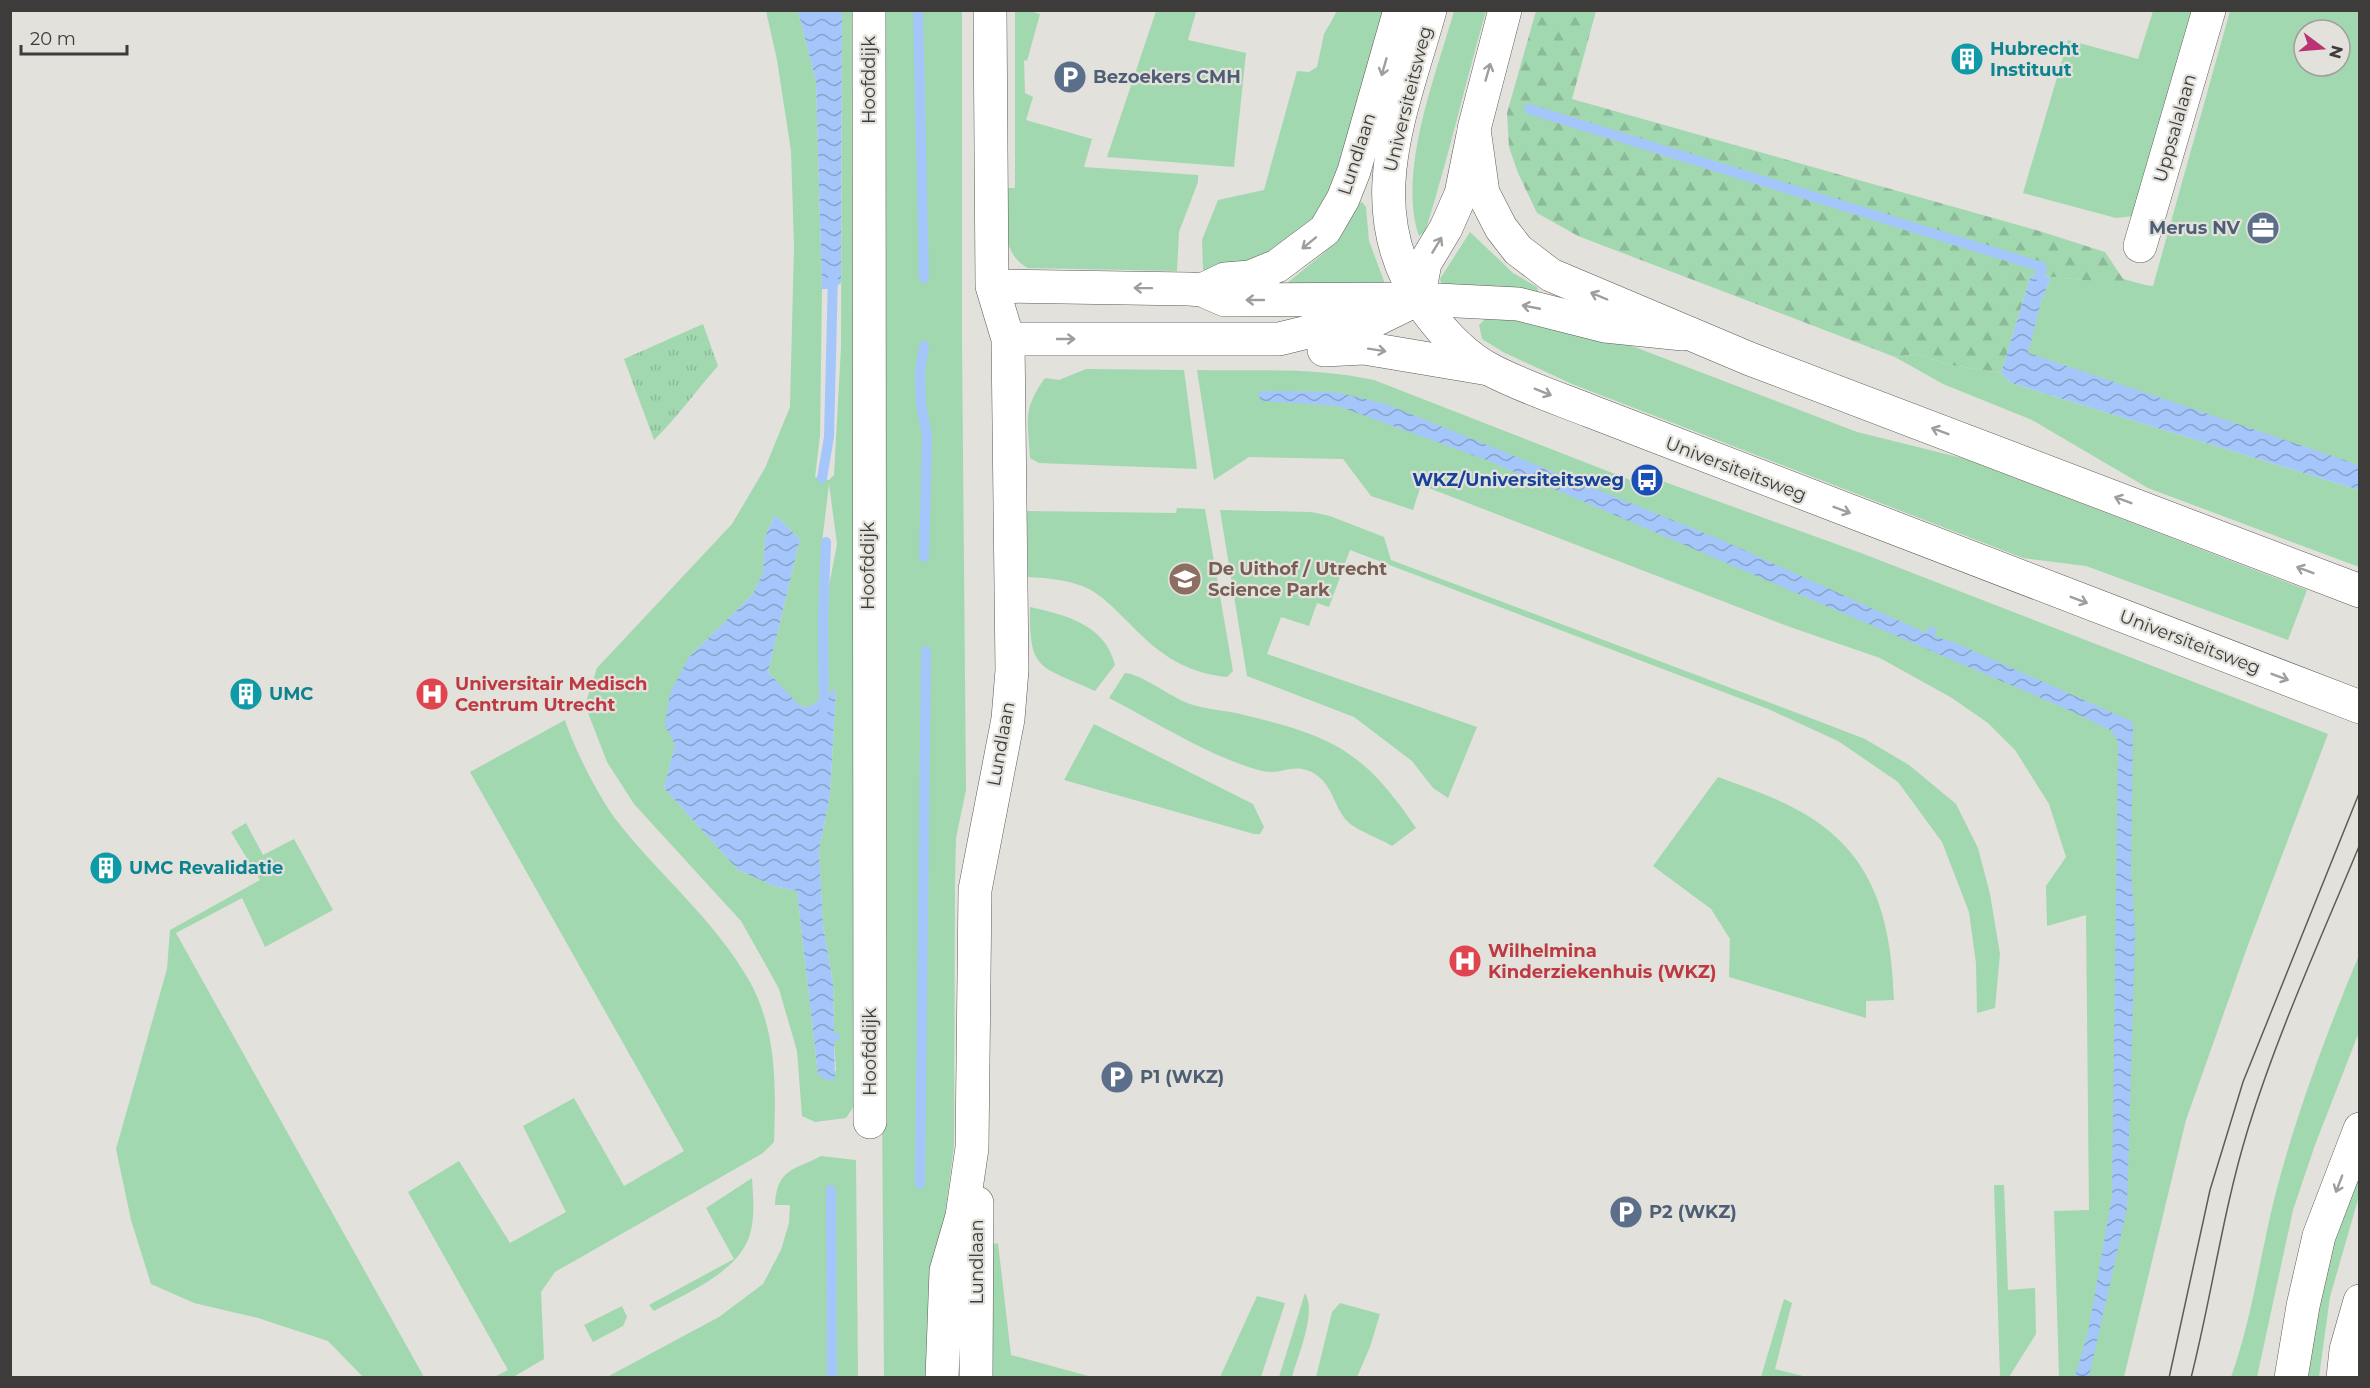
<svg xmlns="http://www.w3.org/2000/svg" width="2370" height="1388" font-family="Montserrat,sans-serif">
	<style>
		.green { fill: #a2d8b0; fill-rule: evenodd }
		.forest { fill: url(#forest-firs) }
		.park { fill: url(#park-tufts) }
		.water { fill: url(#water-waves) }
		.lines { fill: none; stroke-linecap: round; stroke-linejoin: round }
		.stream { stroke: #a5c6fb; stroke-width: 10 }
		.minor-casing { stroke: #5c5a56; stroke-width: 34 }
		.major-casing { stroke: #5c5a56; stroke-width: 34 }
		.highway-casing { stroke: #5c5a56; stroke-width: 34 }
		.minor { stroke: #fff; stroke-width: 33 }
		.major { stroke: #fff; stroke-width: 33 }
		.highway { stroke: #fff; stroke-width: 33 }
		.tram { stroke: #5d5c59; stroke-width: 1.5 }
		.oneway { stroke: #9e9e9c }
		.labels { text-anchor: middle; stroke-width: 4.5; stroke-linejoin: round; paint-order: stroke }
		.culture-label { font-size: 18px; font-weight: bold; fill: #0d838f; stroke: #e2e1db; text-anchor: start }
		.service-label { font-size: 18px; font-weight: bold; fill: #4e5e75; stroke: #e2e1db; text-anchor: start }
		.street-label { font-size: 18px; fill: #3d3c3a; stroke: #e2e1db }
		.transit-label { font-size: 18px; font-weight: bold; fill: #164399; stroke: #e2e1db; text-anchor: end }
		.education-label { font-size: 18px; font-weight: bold; fill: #785e54; stroke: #e2e1db; text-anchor: start }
		.health-label { font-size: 18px; font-weight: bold; fill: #be3a42; stroke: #e2e1db; text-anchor: start }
	</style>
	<defs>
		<pattern id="forest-firs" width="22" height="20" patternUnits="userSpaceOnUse" patternTransform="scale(1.5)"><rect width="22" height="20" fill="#a2d8b0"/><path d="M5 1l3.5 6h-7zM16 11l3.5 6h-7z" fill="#8cba98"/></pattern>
		<pattern id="park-tufts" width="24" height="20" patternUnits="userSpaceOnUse" patternTransform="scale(1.5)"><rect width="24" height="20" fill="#a2d8b0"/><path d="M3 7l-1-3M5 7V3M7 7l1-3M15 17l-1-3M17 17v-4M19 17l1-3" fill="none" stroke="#8cba98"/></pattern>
		<pattern id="water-waves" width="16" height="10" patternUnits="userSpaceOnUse" patternTransform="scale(1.5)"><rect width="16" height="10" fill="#a5c6fb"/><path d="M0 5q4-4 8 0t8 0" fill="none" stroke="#88a2cc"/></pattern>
	</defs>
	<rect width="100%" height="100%" fill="#e2e1db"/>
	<path class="green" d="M1015,10L1030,11L1040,14L1027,61L1024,60L1025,93L1033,97L1026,120L1092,139L1084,167L1198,175V182L1179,232L1177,271L1028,268C999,253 1006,216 1005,188H1015Z
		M1190,10L1196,12L1188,40L1246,53L1234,167L1107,157L1156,11Z
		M766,11H798L816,82L822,289L820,436L815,477L829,480L834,475L841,347L842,11H858L854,1106L846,1118L815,1122L802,1116L797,1051L779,989L767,967L741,921L634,804L607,762L585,705L597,668L732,524L765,468L790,407L794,246L791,151L777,60ZM829,484L837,544L823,617L821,551ZM775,515L800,539L768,672L799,706L809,707L836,689L830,795L819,850L823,925L833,984L834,1034H839L834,1042L836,1071L818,1075L797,891L774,886L738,870L664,788L675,745L689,657L753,594L763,572L765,537Z
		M881,11H962V342L966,790L956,838L955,882L954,1146L930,1329L935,1378L884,1377L878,560Z
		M1337,11H1392L1325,210L1274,252L1226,269L1203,270L1202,240L1218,200L1264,190L1297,71L1309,72L1317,67L1324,34Z
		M1454,11H1486C1465,84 1448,160 1425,232L1419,236C1397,172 1436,75 1454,11Z
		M2153,11H2194L2134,216L2116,218L2023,193L2068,40L2138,59Z
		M2230,11H2359V466L2027,353L2041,302L2051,277L2153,286ZM2304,30H2340V66H2304Z
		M1362,202L1366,207L1369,241L1384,281L1383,288L1286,284L1325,252L1359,203Z
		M1470,232L1513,273L1537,287L1540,297L1444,293L1440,279Z
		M1490,314L1611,338L1857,432L1966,459L2307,590L2288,640L2086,566L2023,558L1572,384L1503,352L1482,339L1479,325Z
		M1915,354L1951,365L2001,373L2011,383L2359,490V567L2148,488L2032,420L1943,384L1895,357Z
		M1086,369L1184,370L1197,469L1039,463L1030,458C1028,420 1022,410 1045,378L1059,380Z
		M1197,370C1257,371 1315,367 1374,380L1651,488L1662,481L1861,553L2328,734L2248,945L2186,1120L2124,1377H2059L2054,1211L2089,1210L2086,915L2047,926L2046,886L2066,857L2049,804L2015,750L1988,723L1952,698L1880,658L1790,627L1421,485L1413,510L1371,496L1343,459L1249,457L1214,480Z
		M1177,508L1205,509L1233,671L1227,677C1181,672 1157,652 1126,620C1115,609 1104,598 1091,590C1072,580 1049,578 1028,577L1027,511L1176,513Z
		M1220,510L1311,512L1330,516L1384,537L1391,560L1821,722L1865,739L1909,765L1956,804L1978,848L1990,894L2000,954L1995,1008L1977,1013L1976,963L1969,912L1942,842L1898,782L1838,741L1768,709L1350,550L1329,607L1317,603L1309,626L1281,617L1267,654L1477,727L1448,798L1433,788L1412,761L1354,717L1247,676Z
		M1030,607C1065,615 1105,624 1115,665L1095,691C1040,665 1029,673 1030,607Z
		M1125,673C1142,674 1170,697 1190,704C1207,710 1226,710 1244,715C1333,736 1364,751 1416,828L1392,846C1381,839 1356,830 1348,822C1334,808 1333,785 1315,774C1294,761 1281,776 1262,771C1212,758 1156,722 1109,698Z
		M565,720C574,748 599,798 617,821C660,876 715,920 750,982C777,1032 776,1087 774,1142L763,1153L555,1272L541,1292L544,1359L513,1377H494L508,1370L408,1192L459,1161L510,1243L566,1212L523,1126L574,1098L624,1186L684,1151L470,772Z
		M1094,724L1253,804L1264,827L1260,834H1254L1064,780Z
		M1718,777C1742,786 1767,794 1790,806C1873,847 1891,915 1894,1000L1866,1001V1018L1729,977L1730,939L1711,909L1653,866Z
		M246,823L263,855L294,839L333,910L265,947L242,898L176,933L424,1377H363L328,1341L258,1318L194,1303L151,1284L131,1220L116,1149L167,969L170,930L260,880L231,832Z
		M2359,955V1032L2315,1145L2293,1210L2257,1377H2231C2252,1319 2260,1256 2275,1196C2296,1114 2327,1032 2359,955Z
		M2359,1151V1196L2330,1297L2319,1377L2304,1378L2318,1293Z
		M821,1156L856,1160L858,1377H607L719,1317L763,1284L781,1250L789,1223L790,1205H775C777,1169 792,1171 821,1156Z
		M752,1178C753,1195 755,1213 751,1230C743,1271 686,1293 654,1311L649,1305L734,1259L706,1208Z
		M1994,1185H2004L2008,1290L2035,1288L2036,1334L2009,1377H2000Z
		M998,1243L1011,1355L1092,1377H987V1246Z
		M1305,1293C1317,1312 1298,1355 1292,1377H1279Z
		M1257,1296L1285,1303L1261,1377H1220Z
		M1784,1299L1792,1303L1775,1369L1807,1377H1761Z
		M1340,1303L1380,1314L1370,1347L1357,1377H1316L1332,1312Z
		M622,1306L627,1317L623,1326L593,1342L584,1325Z"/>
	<path class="forest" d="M1536,11H1596L1572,99L2036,230L2105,252L2123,279L2153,287L2031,275L2001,373L1951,365L1915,354L1895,357L1578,236L1537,213L1518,173L1509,147L1507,113Z"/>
	<path class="park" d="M703,324L718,366C696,390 678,417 654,440L624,359Z"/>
	<path class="water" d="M798,11H842L841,283L833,289H822L816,82Z
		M2031,275L2051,277L2041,302L2028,353L2350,462L2359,466V490L2011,383L2001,373Z
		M1277,391L1335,392L1386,404L1724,541L1926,633L1930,626L1937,629L1934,636L1953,642L2133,722L2131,872L2135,933L2127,1208L2089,1377H2075L2088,1332L2112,1196L2118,742L2112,731L2071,711L1489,461L1338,406L1261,401L1258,392Z
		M775,515L800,539L768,672L800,706L809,707L836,689L830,795L819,850L823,925L833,984L834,1033L840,1034L839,1040L834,1042L835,1080H827L818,1075L797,891L774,886L738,870L664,788L675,745L665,725L670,693L689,657L753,594L763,572L765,537Z"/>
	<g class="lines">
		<path class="stream" d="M918,10L924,278
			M1529,109L2042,267L2040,276
			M924,346L920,371L921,404L927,436L924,557
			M822,478L829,437L833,275
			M824,709L823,621L826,542
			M920,1184L926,651
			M831,1190L832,1378"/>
		<defs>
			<path id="minor" d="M869,10L870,1122
				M2140,246L2209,10
				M992,286L1189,289L1202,290L1225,300L1418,299L1518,304L1605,326L1683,334
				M1204,289L1225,279L1250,277L1277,266L1325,230L1343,199L1354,171L1400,10
				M1418,299L1425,263L1446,228L1461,194L1473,135
				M1008,339H1279L1316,330L1359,328L1410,303
				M1324,350L1364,348L1489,369
				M942,1378L946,1271L962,1216L972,1148L975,890L1008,719L1012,670L1008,339L992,286L990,10
				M976,1378L977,1203"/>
			<path id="major" d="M1430,10C1401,115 1355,212 1427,311C1444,334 1463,355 1489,369C1521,386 1557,398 1590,411L2360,707
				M1505,10L1474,129L1483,193L1501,228L1518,250L1551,275L1750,359L2360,591"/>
			<path id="highway" d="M2291,1378L2303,1306L2319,1236L2360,1129
				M2343,1378L2346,1350L2360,1301"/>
		</defs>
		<use href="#minor" class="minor-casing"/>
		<use href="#major" class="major-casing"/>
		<use href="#highway" class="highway-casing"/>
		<use href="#minor" class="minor"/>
		<use href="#major" class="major"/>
		<use href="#highway" class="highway"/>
		<path class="tram" d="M2169,1378L2210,1190L2243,1082L2360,791
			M2191,1378C2212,1295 2223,1210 2248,1129C2278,1032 2321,938 2360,844"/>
	</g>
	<defs><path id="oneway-shaft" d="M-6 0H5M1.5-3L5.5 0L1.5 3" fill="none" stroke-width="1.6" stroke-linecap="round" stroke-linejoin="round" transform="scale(1.5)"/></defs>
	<g class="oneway">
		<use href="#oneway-shaft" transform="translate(1384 67) rotate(106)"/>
		<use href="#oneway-shaft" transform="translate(1488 72) rotate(-74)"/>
		<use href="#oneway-shaft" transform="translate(1309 243) rotate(141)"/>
		<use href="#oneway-shaft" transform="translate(1437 245) rotate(-59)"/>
		<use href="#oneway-shaft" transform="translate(1143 288) rotate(-179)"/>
		<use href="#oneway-shaft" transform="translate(1599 296) rotate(-157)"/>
		<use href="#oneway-shaft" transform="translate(1255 300) rotate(180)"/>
		<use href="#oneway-shaft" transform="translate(1531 307) rotate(-169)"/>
		<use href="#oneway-shaft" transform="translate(1066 339)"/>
		<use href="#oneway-shaft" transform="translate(1377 350) rotate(9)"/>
		<use href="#oneway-shaft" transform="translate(1543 392) rotate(22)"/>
		<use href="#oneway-shaft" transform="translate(1940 431) rotate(-159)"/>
		<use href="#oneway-shaft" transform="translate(2123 500) rotate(-159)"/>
		<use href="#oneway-shaft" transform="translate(1842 510) rotate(21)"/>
		<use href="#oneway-shaft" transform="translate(2305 570) rotate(-159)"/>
		<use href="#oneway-shaft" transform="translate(2079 600) rotate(21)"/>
		<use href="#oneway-shaft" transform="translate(2280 677) rotate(21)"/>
		<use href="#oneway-shaft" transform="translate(2339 1184) rotate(111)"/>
	</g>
	<defs>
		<symbol id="building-disc" viewBox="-11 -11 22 22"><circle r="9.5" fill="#0f9aa8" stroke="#e2e1db"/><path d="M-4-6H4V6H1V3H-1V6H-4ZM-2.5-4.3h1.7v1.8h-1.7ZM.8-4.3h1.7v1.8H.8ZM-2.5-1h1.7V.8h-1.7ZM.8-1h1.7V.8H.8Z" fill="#fff"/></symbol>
		<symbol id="parking-disc" viewBox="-11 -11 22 22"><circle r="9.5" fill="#5c6f8a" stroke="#e2e1db"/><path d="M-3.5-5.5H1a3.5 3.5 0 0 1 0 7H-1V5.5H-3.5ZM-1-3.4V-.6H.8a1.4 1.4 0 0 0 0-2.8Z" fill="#fff"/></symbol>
		<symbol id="office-disc" viewBox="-11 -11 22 22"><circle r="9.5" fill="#5c6f8a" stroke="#e2e1db"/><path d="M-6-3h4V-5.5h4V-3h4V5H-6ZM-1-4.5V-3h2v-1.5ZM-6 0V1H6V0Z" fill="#fff"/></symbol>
		<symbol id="bus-disc" viewBox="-11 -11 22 22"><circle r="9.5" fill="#1a4fb4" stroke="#e2e1db"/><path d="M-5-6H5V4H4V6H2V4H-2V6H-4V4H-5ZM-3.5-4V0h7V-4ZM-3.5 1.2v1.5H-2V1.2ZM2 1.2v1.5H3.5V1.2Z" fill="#fff"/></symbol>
		<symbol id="university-disc" viewBox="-11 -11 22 22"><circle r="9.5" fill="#8d6e63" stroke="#e2e1db"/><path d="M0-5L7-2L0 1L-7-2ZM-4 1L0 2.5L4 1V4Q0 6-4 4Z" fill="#fff"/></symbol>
		<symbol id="hospital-disc" viewBox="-11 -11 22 22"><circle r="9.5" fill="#e0444e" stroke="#e2e1db"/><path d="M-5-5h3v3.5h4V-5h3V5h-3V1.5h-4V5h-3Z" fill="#fff"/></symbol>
	</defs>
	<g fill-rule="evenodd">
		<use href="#building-disc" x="1948" y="40" width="38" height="38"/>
		<use href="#parking-disc" x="1051" y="58" width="38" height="38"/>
		<use href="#office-disc" x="2244" y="209" width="38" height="38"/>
		<use href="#bus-disc" x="1628" y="461" width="38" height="38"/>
		<use href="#university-disc" x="1166" y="560" width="38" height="38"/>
		<use href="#building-disc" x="227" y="675" width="38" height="38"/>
		<use href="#hospital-disc" x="413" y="675" width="38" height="38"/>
		<use href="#building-disc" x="87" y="849" width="38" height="38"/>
		<use href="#hospital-disc" x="1446" y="942" width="38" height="38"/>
		<use href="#parking-disc" x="1098" y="1058" width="38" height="38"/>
		<use href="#parking-disc" x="1607" y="1193" width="38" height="38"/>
	</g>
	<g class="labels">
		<g class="culture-label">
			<text x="1990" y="55">Hubrecht<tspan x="1990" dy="21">Instituut</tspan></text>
			<text x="269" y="700">UMC</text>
			<text x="129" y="874">UMC Revalidatie</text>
		</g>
		<g class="service-label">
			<text x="1093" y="83">Bezoekers CMH</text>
			<text x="2240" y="234" text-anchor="end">Merus NV</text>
			<text x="1140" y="1083">P1 (WKZ)</text>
			<text x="1649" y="1218">P2 (WKZ)</text>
		</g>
		<g class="street-label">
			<text transform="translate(869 80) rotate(-90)" y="6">Hoofddijk</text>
			<text transform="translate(1408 99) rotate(-76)" y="6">Universiteitsweg</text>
			<text transform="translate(2175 128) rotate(-74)" y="6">Uppsalalaan</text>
			<text transform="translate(1357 154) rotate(-72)" y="6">Lundlaan</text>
			<text transform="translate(1736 469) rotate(21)" y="6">Universiteitsweg</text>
			<text transform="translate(868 566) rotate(-90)" y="6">Hoofddijk</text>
			<text transform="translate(2190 642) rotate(21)" y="6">Universiteitsweg</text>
			<text transform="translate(1001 744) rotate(-80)" y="6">Lundlaan</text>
			<text transform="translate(870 1052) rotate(-90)" y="6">Hoofddijk</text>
			<text transform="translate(977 1262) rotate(-90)" y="6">Lundlaan</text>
		</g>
		<g class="transit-label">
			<text x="1624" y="486">WKZ/Universiteitsweg</text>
		</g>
		<g class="education-label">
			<text x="1208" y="575">De Uithof / Utrecht<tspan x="1208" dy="21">Science Park</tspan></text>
		</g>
		<g class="health-label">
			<text x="455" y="690">Universitair Medisch<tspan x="455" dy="21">Centrum Utrecht</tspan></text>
			<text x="1488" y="957">Wilhelmina<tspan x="1488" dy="21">Kinderziekenhuis (WKZ)</tspan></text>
		</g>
	</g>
	<rect width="2370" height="1388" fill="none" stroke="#3d3c3a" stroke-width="24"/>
	<g transform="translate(2322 48) rotate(106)"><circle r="28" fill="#e2e1db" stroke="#a09f9b" stroke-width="1.5"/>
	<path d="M0-4.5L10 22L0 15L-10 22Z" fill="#b93375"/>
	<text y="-9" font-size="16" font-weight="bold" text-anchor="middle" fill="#3d3c3a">N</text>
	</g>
	<path d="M21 45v9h106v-9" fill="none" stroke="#3d3c3a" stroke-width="3"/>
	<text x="30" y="45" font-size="18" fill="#3d3c3a" stroke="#e2e1db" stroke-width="4.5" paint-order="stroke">20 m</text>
</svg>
